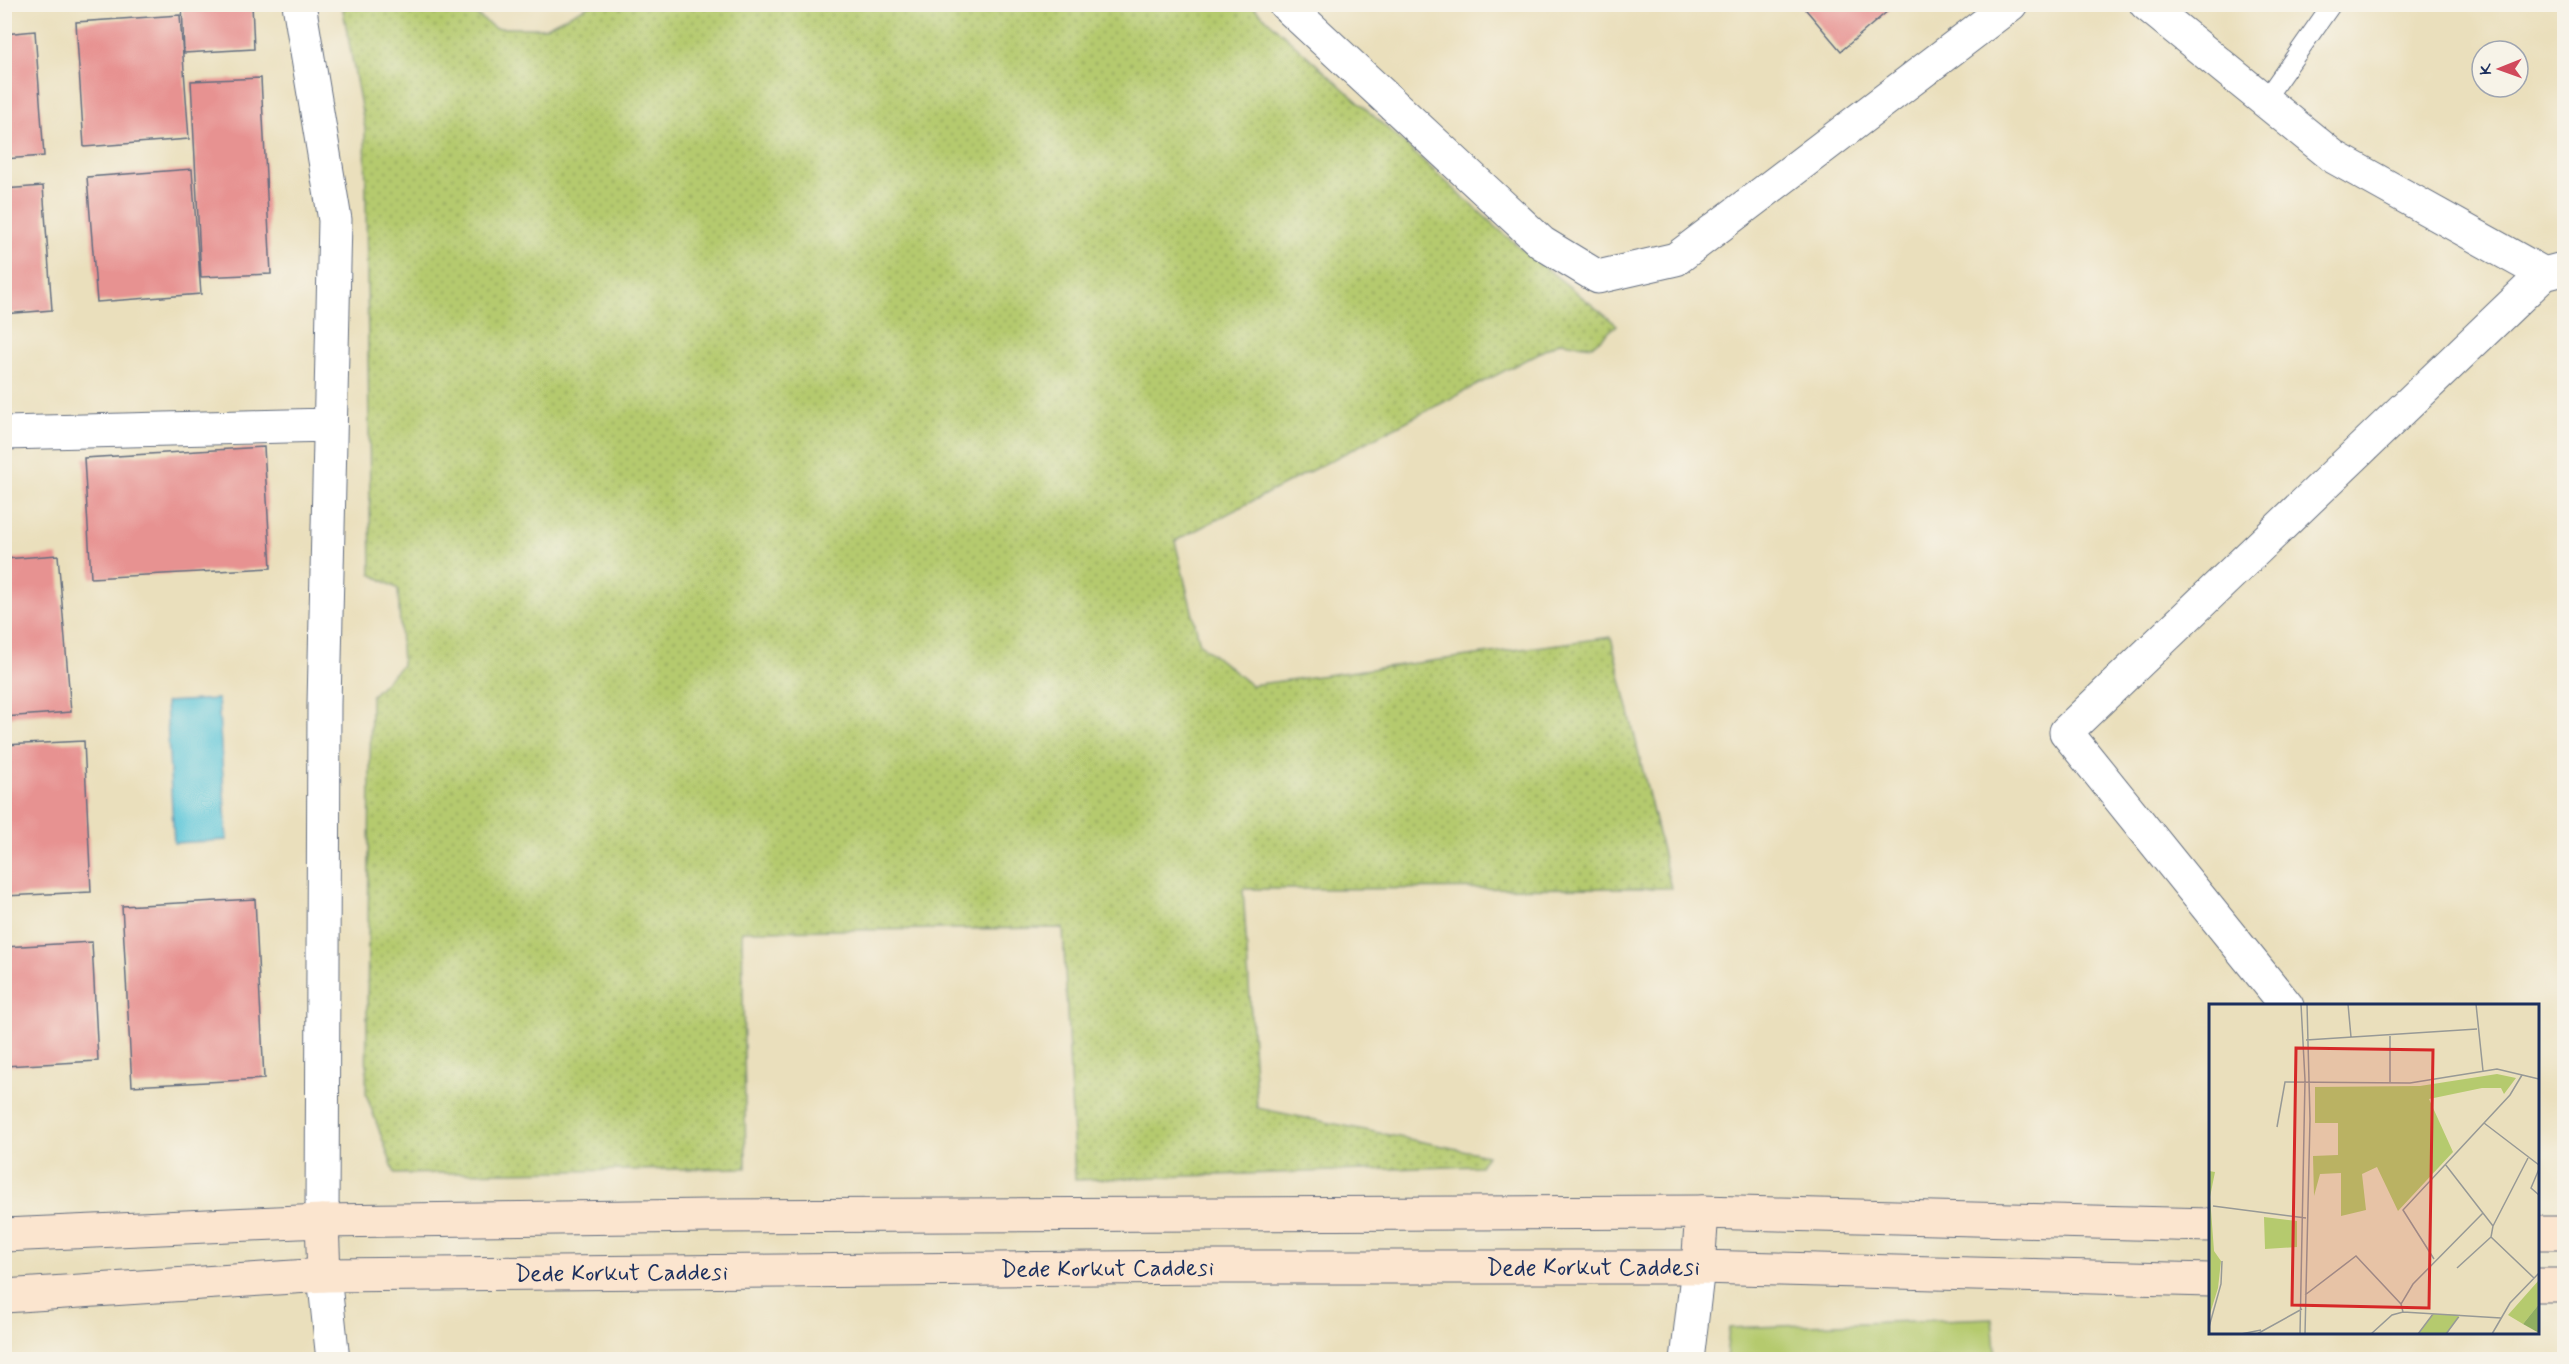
<svg xmlns="http://www.w3.org/2000/svg" width="2569" height="1364" font-family="Mynerve,sans-serif">
	<style>
		.grass { fill: url(#grass-dots); stroke: #687c66; stroke-width: 1.5 }
		.garden { fill: #b5ca6e; stroke: #687c66; stroke-width: 1.5 }
		.water { fill: #5ec7da; stroke: #3c7b9c; stroke-width: 1.5 }
		.building { fill: #e79291 }
		.lines { fill: none; stroke-linecap: round; stroke-linejoin: round }
		.lane-casing { stroke: #636d7f; stroke-width: 20 }
		.street-casing { stroke: #636d7f; stroke-width: 35 }
		.secondary-casing { stroke: #636d7f; stroke-width: 35 }
		.lane { stroke: #fff; stroke-width: 18 }
		.street { stroke: #fff; stroke-width: 33 }
		.secondary { stroke: #fbe5cf; stroke-width: 33 }
		.labels { text-anchor: middle; stroke-width: 4.5; stroke-linejoin: round; paint-order: stroke }
		.street-label { font-size: 24px; fill: #1b2f5e; stroke: #f7f3e8 }
		.inset-road { fill: none; stroke: #979996; stroke-width: 1.5 }
		.view { fill: #d62828; fill-opacity: 0.15; stroke: #d62828; stroke-width: 3 }
		.inset-edge { fill: none; stroke: #1b2f5e; stroke-width: 3 }
	</style>
	<defs>
		<pattern id="grass-dots" width="8" height="8" patternUnits="userSpaceOnUse" patternTransform="scale(1.5)"><rect width="8" height="8" fill="#b5ca6e"/><path d="M2 2h.1M6 6h.1" fill="none" stroke="#92a45e" stroke-width="1.8" stroke-linecap="round"/></pattern>
	</defs>
	<rect width="100%" height="100%" fill="#f7f3e8"/>
	<filter id="ink" filterUnits="userSpaceOnUse"><feTurbulence type="fractalNoise" baseFrequency=".0167" numOctaves="2"/><feDisplacementMap in="SourceGraphic" scale="12" xChannelSelector="R" yChannelSelector="G"/><feConvolveMatrix kernelMatrix="1 2 1 2 8 2 1 2 1" color-interpolation-filters="sRGB"/></filter>
	<filter id="wash" filterUnits="userSpaceOnUse"><feTurbulence type="fractalNoise" baseFrequency=".008" numOctaves="4" result="noise"/><feDisplacementMap in="SourceGraphic" scale="24" xChannelSelector="R" yChannelSelector="G"/><feGaussianBlur stdDeviation="1.35" result="paint"/><feColorMatrix in="noise" values="0 0 0 0 0 0 0 0 0 0 0 0 0 0 0 0 0 1.4 0 .05"/><feComposite in="paint" operator="in"/></filter>
	<g filter="url(#wash)">
		<rect width="100%" height="100%" fill="#eadfbc"/>
		<path class="grass" d="M592,4L1251,5L1506,236L1617,325L1592,346L1560,342L1175,541L1200,644L1251,685L1611,637L1671,888L1243,889L1257,1108L1487,1155L1480,1166L1075,1180L1063,928L742,931L746,1168L395,1174L366,1094L371,696L402,665L398,589L371,574L365,128L342,5H462L495,28H544Z"/>
		<path class="garden" d="M1992,1318L1996,1359H1726L1729,1328Z"/>
		<path class="water" d="M218,699L227,840L174,843L166,702Z"/>
		<g id="blocks">
			<path class="building" d="M182,4H252L254,49L184,53Z
				M1801,4H1896L1841,51Z
				M180,15L189,139L84,147L76,22Z
				M35,31L44,156L4,159V34Z
				M261,78L271,274L201,277L191,81Z
				M192,169L201,294L97,302L87,177Z
				M43,186L52,310L4,314V189Z
				M264,447L271,568L91,578L84,458Z
				M58,555L71,712L4,717V559Z
				M84,741L91,892L4,896V745Z
				M255,899L264,1079L132,1086L122,906Z
				M92,942L98,1061L4,1066V947Z"/>
		</g>
	</g>
	<g filter="url(#ink)">
		<use href="#blocks" fill-opacity="0" stroke="#636d7f" stroke-width="1.5"/>
		<g class="lines">
			<defs>
				<path id="lane" d="M2264,101L2332,4"/>
				<path id="street" d="M299,4L335,220L324,704L322,1221
					M1285,4L1542,243L1598,277L1676,259L2011,4
					M2146,4L2334,157L2544,274L2563,269
					M4,433L329,425
					M2287,1006L2066,732L2544,274
					M324,1275L333,1360
					M1687,1360L1698,1267"/>
				<g id="secondary">
					<path d="M322,1221L324,1275"/>
					<path d="M2538,1233H2564"/>
					<path d="M4,1235L322,1221L709,1216L1702,1212L2210,1225"/>
					<path d="M1698,1267L1702,1212"/>
					<path d="M2538,1285H2564"/>
					<path id="s1" d="M4,1296L324,1275L1214,1267H1698L2210,1280"/>
				</g>
			</defs>
			<use href="#lane" class="lane-casing"/>
			<use href="#street" class="street-casing"/>
			<use href="#secondary" class="secondary-casing"/>
			<use href="#lane" class="lane"/>
			<use href="#street" class="street"/>
			<use href="#secondary" class="secondary"/>
		</g>
	</g>
	<g class="labels">
		<g class="street-label">
			<text dy="8" stroke="none"><textPath href="#s1" startOffset="1590">Dede Korkut Caddesi</textPath></text>
			<text dy="8" stroke="none"><textPath href="#s1" startOffset="1104">Dede Korkut Caddesi</textPath></text>
			<text dy="8" stroke="none"><textPath href="#s1" startOffset="618">Dede Korkut Caddesi</textPath></text>
		</g>
	</g>
	<g transform="translate(2209 1004)">
		<rect width="330" height="330" fill="#eadfbc"/>
		<path d="M288,70L307,74L295,90L292,84H273L220,95L244,148L189,207L168,163L153,170L157,206L132,212V169L111,170L105,192L104,152L129,151V119H106V83L211,82ZM0,167L6,168L1,193L5,247L12,257L9,284L0,313ZM330,276V300L314,320L299,311ZM224,310L251,311L237,330H209Z" fill="#b5ca6e"/>
		<path d="M330,300V329L314,320Z" fill="#90ae61"/>
		<path d="M55,213L88,217V243L56,245Z" fill="#b5ca6e"/>
		<path class="inset-road" d="M139,0L142,33M267,0L274,67M181,32V78M97,36L268,25M275,119L330,161M68,123L76,78L201,79L288,65L330,75M236,160L284,222L282,233L325,274M330,165L322,184L330,191M4,202L97,214M284,222L319,154M225,255L194,206L301,91L313,71M248,264L282,233M96,291L147,252L192,300M194,308L192,300L204,280L274,209M0,323L12,280L13,257M32,330L52,326M48,330L93,305M91,330L96,76L92,0M96,330L101,115L98,0M162,330L183,311L194,308L292,314M209,330L224,310M237,330L251,311M283,330L301,299L330,269"/>
		<path class="view" d="M87,44L224,46L220,304L83,301Z"/>
		<rect width="330" height="330" class="inset-edge"/>
	</g>
	<rect width="2569" height="1364" fill="none" stroke="#f7f3e8" stroke-width="24"/>
	<g transform="translate(2500 69) rotate(269)"><circle r="28" fill="#f7f3e8" stroke="#9fa5b1" stroke-width="1.5"/>
	<path d="M0-4.5L10 22L0 15L-10 22Z" fill="#d1495b"/>
	<text y="-9" font-size="16" font-weight="bold" text-anchor="middle" fill="#1b2f5e">K</text>
	</g>
</svg>
